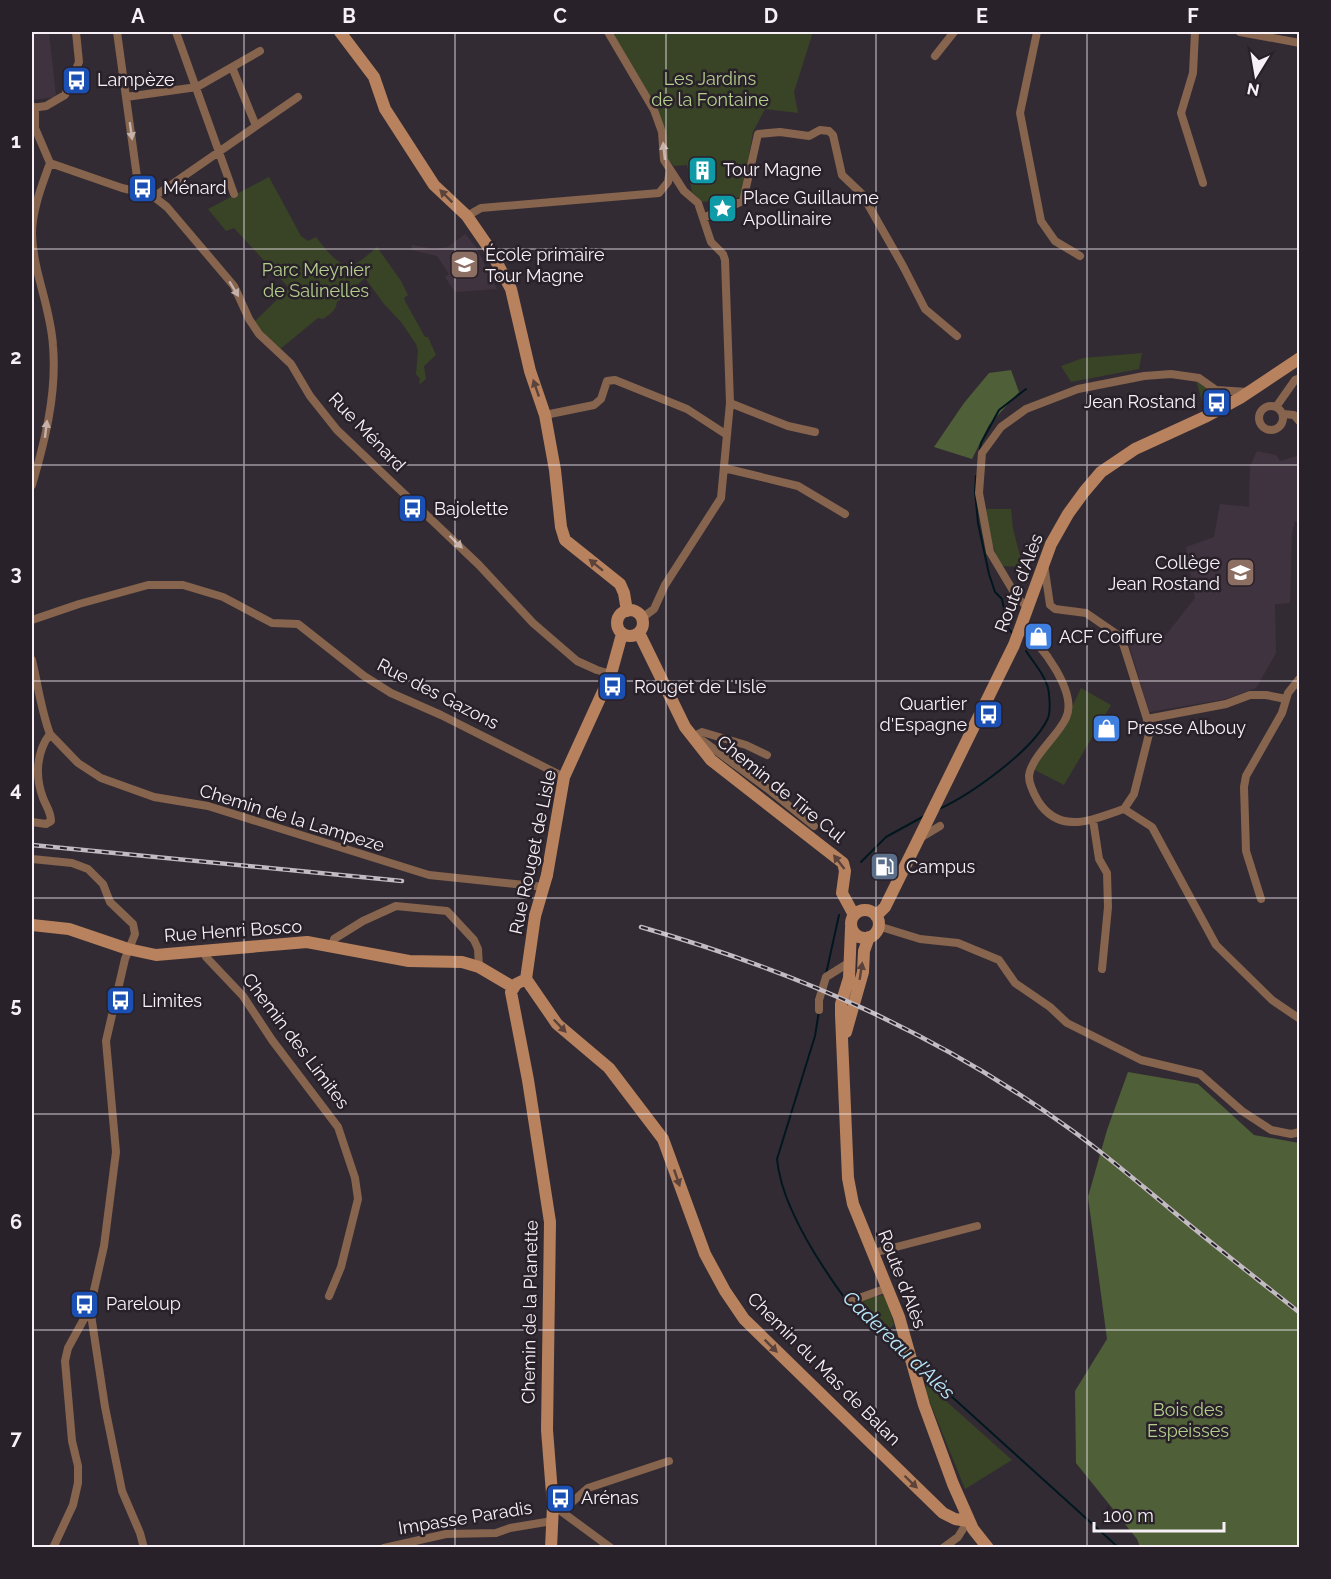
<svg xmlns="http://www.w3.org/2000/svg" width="1331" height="1579" font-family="Raleway,sans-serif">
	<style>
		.built { fill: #403340 }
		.green { fill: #384425 }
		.forest { fill: #4f5f38 }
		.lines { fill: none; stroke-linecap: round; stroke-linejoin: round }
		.stream { stroke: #00171f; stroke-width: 2 }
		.street { stroke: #86644d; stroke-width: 8 }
		.secondary { stroke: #b7825d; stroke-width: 12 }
		.rail-casing { stroke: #c2bbc2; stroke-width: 4.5 }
		.rail { stroke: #292129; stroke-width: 2; stroke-dasharray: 7; stroke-linecap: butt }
		.secondary-bridge { stroke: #b7825d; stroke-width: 12 }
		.oneway { fill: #c4b2aa }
		.oneway2 { fill: #5b433b }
		.grid { fill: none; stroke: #f7f1f7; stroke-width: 1.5; stroke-opacity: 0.55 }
		.labels { text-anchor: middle; stroke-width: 5; stroke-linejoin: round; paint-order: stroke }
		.park-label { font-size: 18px; fill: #b4ce8d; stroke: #292129 }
		.poi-label { font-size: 18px; fill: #f7f1f7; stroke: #292129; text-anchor: start }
		.street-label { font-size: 18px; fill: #f7f1f7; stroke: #292129 }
		.water-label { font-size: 20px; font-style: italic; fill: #b8e9fb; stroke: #292129 }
		.neatline { fill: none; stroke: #f7f1f7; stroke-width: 2 }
		.grid-label { font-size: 20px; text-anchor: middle; font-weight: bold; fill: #f7f1f7 }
	</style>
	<rect width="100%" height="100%" fill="#332b33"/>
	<path class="built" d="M32,32H49L56,97L32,100Z
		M465,234L476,247L497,289L455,292L445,277L449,274L437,256L411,250L412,245L434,249L448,247Z
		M1257,451L1276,455L1280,461L1297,456L1299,458V523L1295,521L1292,533L1290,603L1275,604L1276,653L1256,688L1226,699L1149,712L1128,641L1166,635L1195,598L1186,547L1214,537L1220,504L1249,507L1250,466Z"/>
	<path class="green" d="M612,32H813L794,92L798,113L765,109L753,132L742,197L703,202L692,192L687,165L674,166L667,159L665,132Z
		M269,177L301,236L308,241L316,237C323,246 339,269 353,265C361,262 371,252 377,247L401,281L408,295L404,298L405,301L425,337H428L436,355L424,366L426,379L419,385L420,379L416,374L418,351L416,344L401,322L384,304L365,278L337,302C336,311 330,314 323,319L318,318L279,350L254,322L289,288L234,228L226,231L208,209Z
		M1142,353L1139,369L1071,382L1061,366L1083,358Z
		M1196,380L1225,393L1203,405Z
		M986,509H1011L1013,529L1023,567L1000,566L988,532Z
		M1081,688L1111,705L1064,785L1031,768L1067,717Z
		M883,1295L887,1300L894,1325L890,1328L860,1300Z
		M927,1384L1012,1460L965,1489L925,1390Z"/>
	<path class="forest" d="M1011,370L1019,392L989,425L972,459L934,447L964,403L989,373Z
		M1128,1072L1198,1084L1254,1135L1299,1143V1547H1140L1137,1539L1076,1463L1075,1391L1107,1339L1088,1197L1107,1130Z"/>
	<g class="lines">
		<path class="stream" d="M980,449L981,443L999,410L1026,389
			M976,476L975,491L978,523L989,574L995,592L1002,599L1008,628L1013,634
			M939,809C970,795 1034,750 1048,718C1050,713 1050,702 1049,695C1049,680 1034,663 1026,651
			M861,862L886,837L926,815
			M826,974L839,915
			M819,1011L815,1036L777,1159C781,1204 819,1263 846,1300
			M850,1304L903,1353
			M919,1367L1119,1548"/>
		<path class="street" d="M117,32L137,177L153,196L167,207L234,286L249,319L259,334L291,364L310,396L337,430L479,565L533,623L577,661L597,670L611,674
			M176,32L234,194
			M608,32L654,110L662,132L664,160L684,191L698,203L711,242L723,254L725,260L730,403L721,498L665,585L654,609L642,618
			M1037,32L1020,113L1041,221L1055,241L1080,256
			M1195,32L1193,73L1181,113L1203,183
			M1240,32L1300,43
			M935,56L954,32
			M232,67L256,126
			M126,97L197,87L260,51
			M32,108L46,106L65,95L79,62L76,32
			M50,163L122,188L152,195
			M155,196L298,97
			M467,216L481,208L659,193L668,182L670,170
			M703,218L743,201L758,134L780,132L809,136L820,130L829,131L833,135L842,175L862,194L903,266L925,309L957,336
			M730,403L788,426L815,432
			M1259 418a12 12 0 1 1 24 0a12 12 0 1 1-24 0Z
			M1276,407L1295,380L1300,378
			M1283,414L1294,415L1300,422
			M545,415L594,405L601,399L607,381L615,380L687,409L727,435
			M724,468L798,486L845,514
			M32,485C45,441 57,393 53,346C51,308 33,272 32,234C32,210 42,185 50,163L35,128V107
			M1044,564L1050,605L1055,609L1086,613L1121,637L1147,719L1149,734L1134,794L1124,809L1152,827L1216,945L1272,1000L1300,1019
			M1028,607L1018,599L990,552L979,493L982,453L1001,427L1026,409L1078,389L1144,376L1171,374L1199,378L1216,390L1248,392
			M32,620L79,604L148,585H183L223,597L272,623L298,624L364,676L391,693L441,715L564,777
			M1021,629C1041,642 1078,693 1066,718C1058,736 1031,757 1029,776C1029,785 1034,794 1038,801C1060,836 1094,819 1124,809
			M32,660C38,685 41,710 50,734C36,752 35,777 43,798C46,806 51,812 51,821L46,824L32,822
			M1147,719L1226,704L1250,695H1266L1286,699
			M50,734L78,763L101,778L154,797L208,806L429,875L544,887
			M692,737L702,732L746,745L767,755
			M695,739L703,741L768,789L814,826
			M1093,820L1099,859L1107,873L1108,907L1102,969
			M920,838L940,826
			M32,859L72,863L88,869L103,884L110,902L133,924L135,934L125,959L106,1041L116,1152L104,1246L90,1308L105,1407L122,1491L140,1533L144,1548
			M1261,899L1246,851L1244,787L1246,776L1282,713L1288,693L1300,678
			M878,926L920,939L958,943L999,960L1015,983L1050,1007L1067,1023L1141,1060L1200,1074L1242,1111L1271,1130L1291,1134L1300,1132
			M332,946L334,939L363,921L396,906L447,911L474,940L478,949L479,967
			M204,951L206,957L243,996L272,1040L338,1127L355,1178L358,1199L341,1267L329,1296
			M819,1010V1000L826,977L850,962
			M873,1253L977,1226
			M848,1302L887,1288
			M558,1509L611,1548
			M562,1511L588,1488L669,1461
			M53,1548L73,1505L78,1483V1466L72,1441L65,1361L68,1348L90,1308
			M384,1548L446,1534L496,1533L510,1528L552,1521
			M943,1548L958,1537L968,1521"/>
		<path class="secondary" d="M340,32L374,77L385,109L434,185L467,216L489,248L511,289L530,371L545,415L555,470L561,527L565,540L620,584L624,593L627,611
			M617 623a13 13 0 1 1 26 0a13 13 0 1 1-26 0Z
			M639,633L685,727L711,760L843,863L845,871L842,893L854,915
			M547,875L564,777L611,674L622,634
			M851 924a14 14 0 1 1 28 0a14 14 0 1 1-28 0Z
			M876,916L885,907L1014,645L1051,544L1068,514L1084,492L1101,472L1135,449L1207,416L1240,398L1300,358
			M32,925L69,929L128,949L156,955L307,942L409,961L462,962L479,967L513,987
			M851,928L849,978L841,1004V1015L848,1178L853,1204L899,1317L924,1405L953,1484L973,1529L988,1548
			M526,979L557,1024L609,1068L663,1139L705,1254L725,1291L744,1319L943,1513L955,1519L968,1521
			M526,979L516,984L511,992L528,1080L550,1222L547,1430L553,1506L551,1548
			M526,979L535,916
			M846,1032L863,972L864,951L869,937"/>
		<defs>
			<path id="rail" d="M32,845L402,881
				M641,927C797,972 937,1033 1070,1129C1104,1153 1136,1181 1169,1208C1212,1244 1256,1278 1300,1313"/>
		</defs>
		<use href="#rail" class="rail-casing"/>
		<use href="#rail" class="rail"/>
		<path class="secondary-bridge" d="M535,916L547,875"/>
	</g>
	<defs><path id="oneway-solid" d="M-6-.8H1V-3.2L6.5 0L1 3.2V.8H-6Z" transform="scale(1.5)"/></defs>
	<g class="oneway">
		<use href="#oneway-solid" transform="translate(131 131) rotate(82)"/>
		<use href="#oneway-solid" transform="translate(664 151) rotate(-96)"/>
		<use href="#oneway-solid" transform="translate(234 289) rotate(59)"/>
		<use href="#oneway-solid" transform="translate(46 429) rotate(-83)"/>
		<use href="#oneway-solid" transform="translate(456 542) rotate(44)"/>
	</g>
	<g class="oneway2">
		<use href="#oneway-solid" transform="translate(446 196) rotate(-135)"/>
		<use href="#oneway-solid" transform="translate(536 388) rotate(-109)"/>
		<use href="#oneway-solid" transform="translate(596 565) rotate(-141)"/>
		<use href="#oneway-solid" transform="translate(839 862) rotate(-128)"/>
		<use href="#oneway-solid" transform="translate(861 971) rotate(-81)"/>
		<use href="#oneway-solid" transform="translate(560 1026) rotate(46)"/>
		<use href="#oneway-solid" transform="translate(677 1178) rotate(71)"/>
		<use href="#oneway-solid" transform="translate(771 1346) rotate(45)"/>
		<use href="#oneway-solid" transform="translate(911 1482) rotate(44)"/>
	</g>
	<path class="grid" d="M244,32V1548M455,32V1548M666,32V1548M876,32V1548M1087,32V1548M32,249H1300M32,465H1300M32,681H1300M32,898H1300M32,1114H1300M32,1330H1300"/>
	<defs>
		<symbol id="bus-square" viewBox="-11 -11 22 22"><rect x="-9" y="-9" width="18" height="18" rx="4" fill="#1a4fb4" stroke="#292129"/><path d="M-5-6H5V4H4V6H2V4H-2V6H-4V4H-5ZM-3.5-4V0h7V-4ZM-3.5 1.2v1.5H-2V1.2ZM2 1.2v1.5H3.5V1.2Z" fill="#fff"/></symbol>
		<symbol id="building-square" viewBox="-11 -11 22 22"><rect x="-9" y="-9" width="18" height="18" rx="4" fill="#0f9aa8" stroke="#292129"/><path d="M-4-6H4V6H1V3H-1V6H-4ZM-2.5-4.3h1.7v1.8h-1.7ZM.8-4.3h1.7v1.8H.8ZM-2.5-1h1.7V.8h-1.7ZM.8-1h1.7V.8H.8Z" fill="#fff"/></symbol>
		<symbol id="sight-square" viewBox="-11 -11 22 22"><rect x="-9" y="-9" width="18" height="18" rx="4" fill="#0f9aa8" stroke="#292129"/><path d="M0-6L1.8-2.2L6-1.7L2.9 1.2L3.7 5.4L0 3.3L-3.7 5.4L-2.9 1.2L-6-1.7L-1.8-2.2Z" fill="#fff"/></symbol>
		<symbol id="school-square" viewBox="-11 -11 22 22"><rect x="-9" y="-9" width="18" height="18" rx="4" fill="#8d6e63" stroke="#292129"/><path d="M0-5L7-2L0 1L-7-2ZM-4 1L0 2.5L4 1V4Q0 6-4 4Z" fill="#fff"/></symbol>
		<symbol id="shop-square" viewBox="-11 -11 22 22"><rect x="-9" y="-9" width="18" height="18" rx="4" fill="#3f7fe0" stroke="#292129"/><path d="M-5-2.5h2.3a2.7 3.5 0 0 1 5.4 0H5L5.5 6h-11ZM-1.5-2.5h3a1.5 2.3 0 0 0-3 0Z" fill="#fff"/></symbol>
		<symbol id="fuel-square" viewBox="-11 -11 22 22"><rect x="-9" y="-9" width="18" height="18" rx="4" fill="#5c6f8a" stroke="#292129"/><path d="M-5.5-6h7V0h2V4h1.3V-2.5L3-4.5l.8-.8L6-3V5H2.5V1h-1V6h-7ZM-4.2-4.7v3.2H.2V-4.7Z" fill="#fff"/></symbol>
	</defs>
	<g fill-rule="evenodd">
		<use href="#bus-square" x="60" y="64" width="33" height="33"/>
		<use href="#building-square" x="686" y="154" width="33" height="33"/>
		<use href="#bus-square" x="126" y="172" width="33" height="33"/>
		<use href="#sight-square" x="706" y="192" width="33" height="33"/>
		<use href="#school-square" x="448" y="248" width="33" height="33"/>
		<use href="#bus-square" x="1200" y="386" width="33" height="33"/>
		<use href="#bus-square" x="396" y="492" width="33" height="33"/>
		<use href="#school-square" x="1224" y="556" width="33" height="33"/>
		<use href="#shop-square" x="1022" y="620" width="33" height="33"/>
		<use href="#bus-square" x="596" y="670" width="33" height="33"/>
		<use href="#bus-square" x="972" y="698" width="33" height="33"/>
		<use href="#shop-square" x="1090" y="712" width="33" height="33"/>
		<use href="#fuel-square" x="868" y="850" width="33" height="33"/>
		<use href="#bus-square" x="104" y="984" width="33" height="33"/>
		<use href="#bus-square" x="68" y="1288" width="33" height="33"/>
		<use href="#bus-square" x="544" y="1482" width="33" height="33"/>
	</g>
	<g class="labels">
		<g class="park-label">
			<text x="710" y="85">Les Jardins<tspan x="710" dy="21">de la Fontaine</tspan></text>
			<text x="316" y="276">Parc Meynier<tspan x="316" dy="21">de Salinelles</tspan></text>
			<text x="1188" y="1416">Bois des<tspan x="1188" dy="21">Espeisses</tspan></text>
		</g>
		<g class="poi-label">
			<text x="97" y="86">Lampèze</text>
			<text x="723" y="176">Tour Magne</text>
			<text x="163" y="194">Ménard</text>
			<text x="743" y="204">Place Guillaume<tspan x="743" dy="21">Apollinaire</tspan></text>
			<text x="485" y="261">École primaire<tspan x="485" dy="21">Tour Magne</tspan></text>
			<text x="1196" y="408" text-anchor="end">Jean Rostand</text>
			<text x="434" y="515">Bajolette</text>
			<text x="1220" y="569" text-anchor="end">Collège<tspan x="1220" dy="21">Jean Rostand</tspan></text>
			<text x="1059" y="643">ACF Coiffure</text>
			<text x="634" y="693">Rouget de L'Isle</text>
			<text x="967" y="710" text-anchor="end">Quartier<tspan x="967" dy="21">d'Espagne</tspan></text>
			<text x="1127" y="734">Presse Albouy</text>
			<text x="906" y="873">Campus</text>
			<text x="142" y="1007">Limites</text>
			<text x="106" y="1310">Pareloup</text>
			<text x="581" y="1504">Arénas</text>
		</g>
		<g class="street-label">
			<text transform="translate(367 432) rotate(46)" y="6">Rue Ménard</text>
			<text transform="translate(1019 583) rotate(-69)" y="6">Route d'Alès</text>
			<text transform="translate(438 694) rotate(27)" y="6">Rue des Gazons</text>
			<text transform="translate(781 789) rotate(39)" y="6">Chemin de Tire Cul</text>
			<text transform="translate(292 818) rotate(17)" y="6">Chemin de la Lampeze</text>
			<text transform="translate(533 852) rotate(-78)" y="6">Rue Rouget de Lisle</text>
			<text transform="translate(233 931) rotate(-4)" y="6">Rue Henri Bosco</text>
			<text transform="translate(296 1041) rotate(53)" y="6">Chemin des Limites</text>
			<text transform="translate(902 1279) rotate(69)" y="6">Route d'Alès</text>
			<text transform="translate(530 1312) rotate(-89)" y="6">Chemin de la Planette</text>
			<text transform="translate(824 1369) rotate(45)" y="6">Chemin du Mas de Balan</text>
			<text transform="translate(465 1518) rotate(-9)" y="6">Impasse Paradis</text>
		</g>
		<g class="water-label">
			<text transform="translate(899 1345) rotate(44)" y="7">Cadereau d'Alès</text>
		</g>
	</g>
	<rect width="1331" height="1579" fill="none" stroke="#292129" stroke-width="66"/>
	<g transform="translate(1256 75) rotate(191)" stroke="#292129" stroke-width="4.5" paint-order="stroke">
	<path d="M0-4.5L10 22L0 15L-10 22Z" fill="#f7f1f7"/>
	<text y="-9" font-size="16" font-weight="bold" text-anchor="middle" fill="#f7f1f7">N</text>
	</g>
	<path d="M1094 1522v9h130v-9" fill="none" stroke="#f7f1f7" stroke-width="3"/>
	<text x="1103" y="1522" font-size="18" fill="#f7f1f7" stroke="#292129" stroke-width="4.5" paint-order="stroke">100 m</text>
	<rect x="33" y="33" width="1265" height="1513" class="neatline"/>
	<g class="grid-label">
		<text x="138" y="23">A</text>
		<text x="349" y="23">B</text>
		<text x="560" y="23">C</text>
		<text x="771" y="23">D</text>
		<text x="982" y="23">E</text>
		<text x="1193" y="23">F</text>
		<text x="16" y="148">1</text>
		<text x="16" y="364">2</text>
		<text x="16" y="580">3</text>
		<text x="16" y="796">4</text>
		<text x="16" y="1012">5</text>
		<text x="16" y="1229">6</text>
		<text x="16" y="1445">7</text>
	</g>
</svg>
